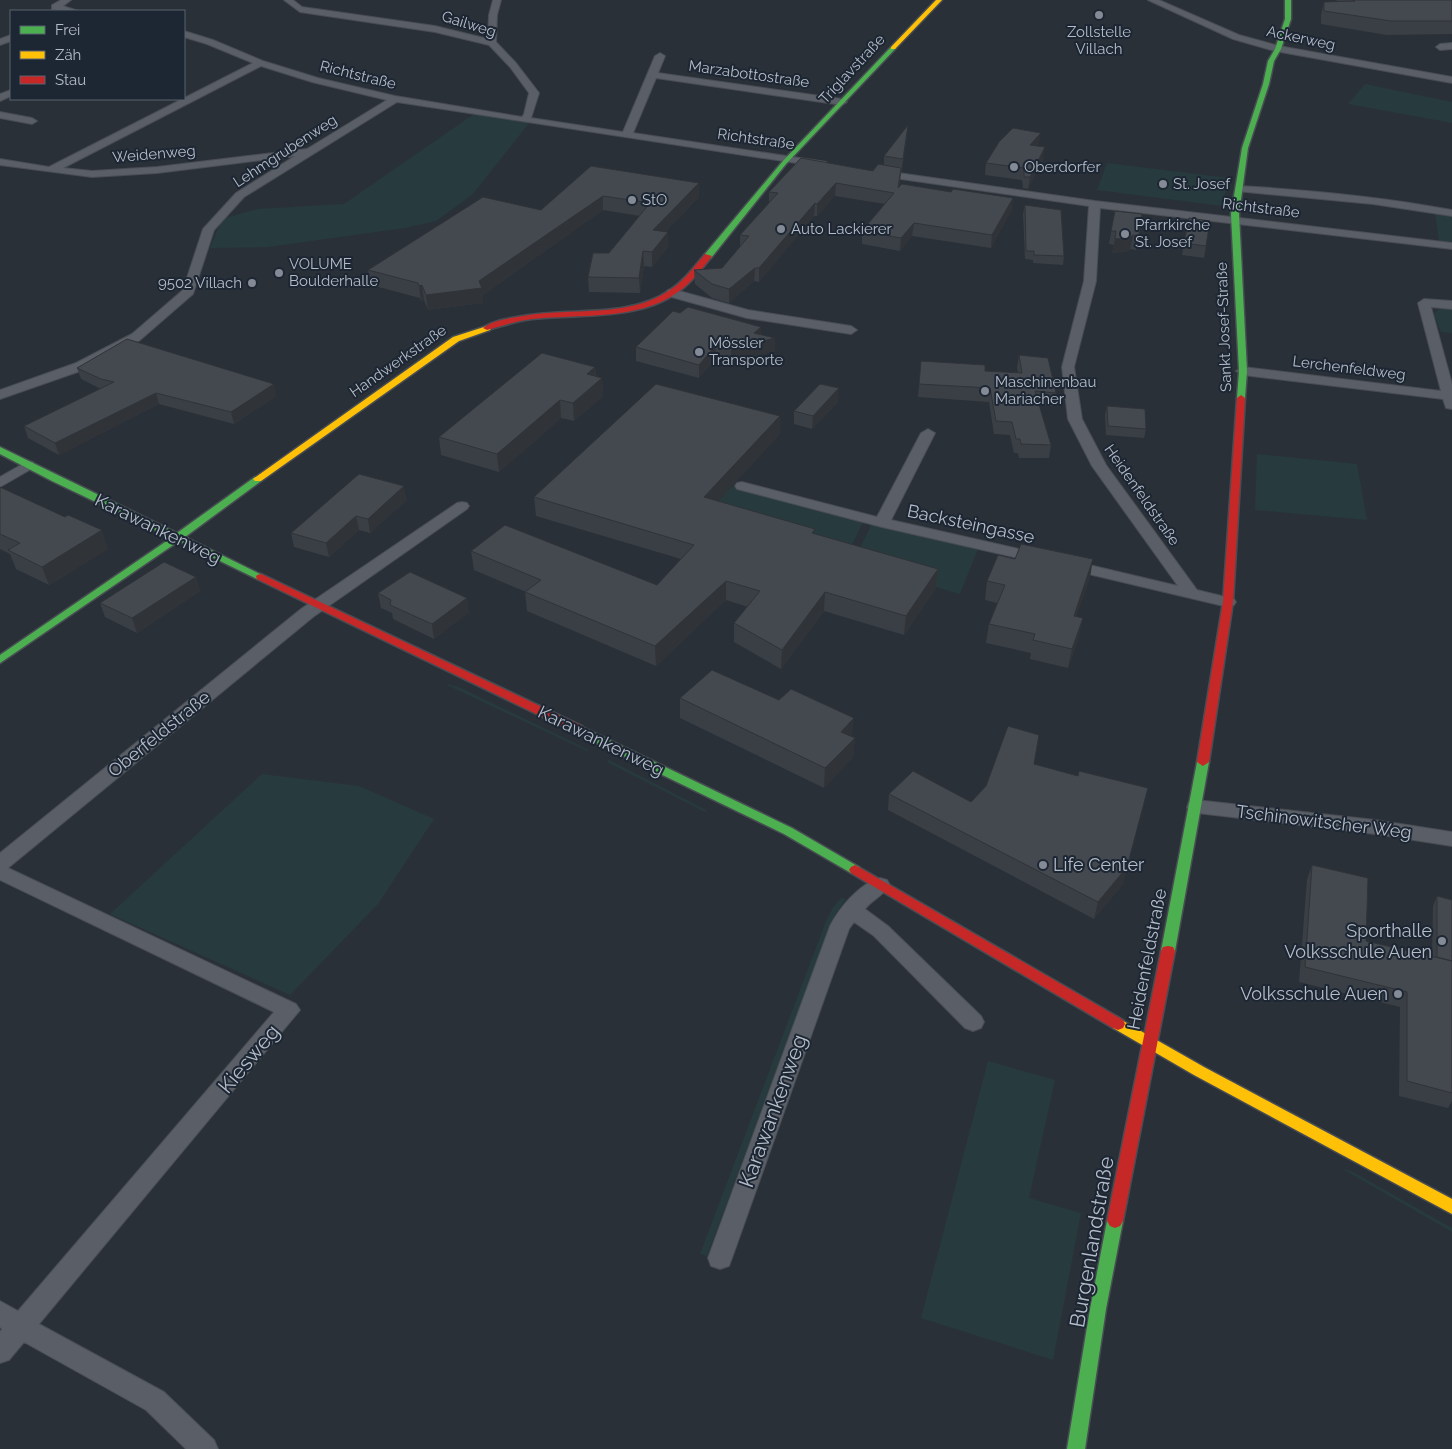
<svg xmlns="http://www.w3.org/2000/svg" width="1452" height="1449" font-family="Raleway,sans-serif">
	<style>
		.green { fill: #273a3e }
		.lines { fill: none; stroke-linecap: round; stroke-linejoin: round }
		.street-casing { stroke: #484c53; stroke-width: 2 }
		.fast-casing { stroke: #484c53; stroke-width: 3 }
		.slow-casing { stroke: #484c53; stroke-width: 3 }
		.jam-casing { stroke: #484c53; stroke-width: 3 }
		.street { fill: #5a5e66; fill-rule: evenodd }
		.fast { fill: #4caf50; fill-rule: evenodd }
		.slow { fill: #ffc107; fill-rule: evenodd }
		.jam { fill: #c62828; fill-rule: evenodd }
		.wall { fill: #3a3f45 }
		.shaded-wall { fill: #303338 }
		.building { fill: #444950; stroke: #303338 }
		.poi-dot { fill: #848b96; stroke: #1d2633; stroke-width: 2 }
		.labels { text-anchor: middle; stroke-width: 4; stroke-linejoin: round; paint-order: stroke }
		.far-street-label { font-size: 15px; fill: #b4bcc9; stroke: #1d2633 }
		.far-poi-label { font-size: 15px; fill: #b4bcc9; stroke: #1d2633; text-anchor: start }
		.street-label { font-size: 18px; fill: #b4bcc9; stroke: #1d2633 }
		.poi-label { font-size: 18px; fill: #b4bcc9; stroke: #1d2633; text-anchor: end }
		.near-street-label { font-size: 21px; fill: #b4bcc9; stroke: #1d2633 }
	</style>
	<rect width="100%" height="100%" fill="#2a3038"/>
	<path class="green" d="M1365,84L1452,102V123L1348,104Z
		M474,114L530,122L472,195L436,221L405,228L268,247L210,248L222,219L257,209L344,204Z
		M1107,163L1229,178L1222,206L1097,190Z
		M1435,212L1452,215V243L1439,241Z
		M1440,308H1452V333L1441,332L1434,314Z
		M1257,454L1357,464L1367,520L1255,510Z
		M728,485L863,522L847,555L701,517Z
		M872,523L978,549L960,594L853,563Z
		M448,684L461,688L589,750L587,751L447,685Z
		M609,760L706,810L705,812L607,762Z
		M262,774L359,786L434,819L378,904L290,995L110,914Z
		M841,898L846,899L837,912L831,924L707,1256L700,1254L825,924L833,907Z
		M988,1061L1055,1080L1029,1198L1081,1213L1053,1360L921,1318Z
		M1341,1168L1353,1172L1452,1228V1232Z"/>
	<g class="lines">
		<defs>
			<path id="street" d="M61,0H71L63,6L78,11H63L52,9V5Z
				M284,0H293L302,7L435,26L488,39L489,15L493,0H501L497,15L496,42L516,63L539,93L531,118L623,132L655,56L660,53L665,56L658,73L842,99L847,102L842,105L656,78L633,133L826,162L827,164L826,166L822,167L397,102L244,197L214,230L193,294L140,340L86,369L0,399V390L76,363L132,334L183,290L203,229L236,193L295,156L157,173L92,177L0,165V159L49,167L253,63L207,44L184,37V31L213,40L263,61L318,78L395,96L522,117L524,114L529,93L510,67L489,45L435,32L300,12ZM261,66L312,82L387,100L307,149L157,167L92,171L63,168Z
				M1148,0H1159L1239,35L1279,46L1452,77V83L1275,51L1233,39Z
				M11,35V41L0,45V39Z
				M1452,43V49L1440,50L1436,47L1440,44Z
				M11,90V96L0,101V94Z
				M0,112L32,118L37,121L32,124L0,118Z
				M877,170L1095,201L1452,243V249L1100,208L1096,281L1074,367L1082,419L1106,465L1197,590L1234,599L1236,602L1234,605L1228,607L1063,568L1060,565L1063,562L1068,560L1178,586L1092,466L1068,419L1062,367L1084,281L1089,206L873,175L872,173L873,171Z
				M1240,186C1311,190 1382,197 1452,210V216L1373,204L1236,191L1235,189L1236,187Z
				M672,289L748,310L851,326L857,330L851,334L747,318L668,296L666,293L668,290Z
				M1424,299L1452,301V309L1431,307L1452,384V409L1446,408L1443,399L1243,375L1236,371L1243,367L1441,391L1418,303Z
				M928,429L935,433L891,520L1045,555L1048,558L1045,561L1040,563L882,527L737,489L735,486L737,483L742,482L877,517L921,433Z
				M28,461L33,462L35,465L33,468L0,487V477Z
				M462,502L467,503L469,506L467,509L313,617L8,868L296,1004L300,1010L39,1324L164,1392L214,1440L218,1449H186L146,1410L24,1342L9,1360L0,1363V1332L2,1329L0,1327V1301L18,1311L274,1012L0,880V853L301,609L457,503Z
				M1196,800L1375,820L1452,832V846L1375,834L1189,812L1187,807L1189,802Z
				M880,878L887,880L890,885C884,895 872,900 865,909L888,926L981,1016L984,1022L981,1028L973,1031L965,1028L874,936L854,922L849,929L732,1258L729,1266L720,1269L711,1266L708,1258L830,926C840,907 859,884 880,878Z"/>
			<path id="fast" d="M1285,0H1291V19L1281,49L1274,61L1269,84L1248,148L1239,214L1247,371L1245,398L1241,401L1237,398L1239,371L1231,214L1242,148L1263,84L1268,61L1275,49L1285,19Z
				M891,47L896,48L786,164L711,258H705V254L782,162Z
				M0,447L177,533L255,477H261V481L185,537L266,577L265,579H257L179,541L0,663V655L171,538L52,481L0,454Z
				M578,725L792,828L859,867L861,870L859,873H851L784,834L574,732L572,729Z
				M1203,758L1209,762L1175,951L1173,955L1168,956L1163,955L1161,951L1197,762Z
				M1115,1214L1120,1216L1123,1221L1106,1309L1085,1449H1067L1090,1309L1107,1221L1110,1216Z"/>
			<path id="slow" d="M936,0H942L895,49H891V47Z
				M487,326L491,328L490,330L459,341L261,481H255L253,479L453,337Z
				M1118,1018L1204,1067L1452,1199V1214L1194,1075L1113,1028L1111,1024L1113,1020Z"/>
			<path id="jam" d="M705,254L712,256C702,269 691,283 678,292C639,321 577,314 532,319C516,321 502,326 487,330L483,328C493,320 511,318 523,316C571,307 628,319 670,290C684,281 694,267 705,254Z
				M1241,395L1245,398L1233,602L1209,762L1203,766L1197,762L1223,602L1237,398Z
				M261,574L582,726L584,729L578,733L574,732L257,579L256,577L257,575Z
				M855,865L1123,1020L1125,1024L1123,1028L1118,1030L1113,1028L851,873L849,870L851,867Z
				M1168,946L1173,947L1175,951L1123,1221L1120,1226L1115,1228L1110,1226L1107,1221L1161,951L1163,947Z"/>
		</defs>
		<use href="#street" class="street-casing"/>
		<use href="#fast" class="fast-casing"/>
		<use href="#slow" class="slow-casing"/>
		<use href="#jam" class="jam-casing"/>
		<use href="#street" class="street"/>
		<use href="#fast" class="fast"/>
		<use href="#slow" class="slow"/>
		<use href="#jam" class="jam"/>
	</g>
	<path class="wall" d="M1336,0H1452V34L1387,35L1321,24V15L1324,2H1338Z
		M907,136L899,187L1013,198L1011,211L991,248L912,236L900,251L862,244V231L885,204L835,196L817,216H814L759,282L754,281L729,303L712,298L695,284L694,270L722,268L740,247V235L769,203V192L873,171L884,165V156Z
		M1039,144L1037,146L1043,159L1028,189L1023,188L1022,180L985,175L986,163Z
		M591,166L699,197L665,232H668V247L652,267L644,266L640,293L589,292L588,277L640,216L603,210L483,295V303L428,310L424,300L421,301L420,298L371,285L368,270L541,210Z
		M1025,205L1064,256L1063,265L1033,263V260L1025,259L1023,214Z
		M1115,211L1139,236L1136,250L1130,249L1128,251L1112,253L1114,245L1109,244Z
		M1189,218L1206,246L1204,258L1182,255Z
		M680,313L761,327V334L775,351L731,362L716,358L699,378L636,361V347Z
		M1019,355L1056,393L1054,406L1039,405L1051,445L1049,458H1019L1018,453H1014L1010,435L994,434L989,402L918,397L921,361L985,371L1018,373L1017,368Z
		M595,367L596,376L602,378L603,396L574,421L561,418L499,472L441,455L439,437Z
		M77,368L276,396L234,424L159,404L59,455L28,438L24,426L101,389L81,379Z
		M838,402L812,429L794,424V411Z
		M1107,406L1146,429L1144,438L1106,435L1105,415Z
		M780,434L718,501L815,534L938,569L936,588L904,635L824,611L781,669L734,642V623L748,607L726,600L656,666L527,611L525,592H526L474,570L471,551L657,585L681,559L536,516L534,497Z
		M0,487L108,549L49,585L16,569L10,554L0,549Z
		M407,500L370,533L359,530L329,557L294,547L291,533Z
		M196,577L200,591L137,633L105,617L100,603Z
		M1090,578L1076,616L1079,637L1068,668L1030,659L1031,653L986,643L989,624L997,603L985,600L987,581Z
		M378,593L469,612L434,639L393,619L392,613L381,608Z
		M680,698L852,737L855,738L853,757L824,788L680,718Z
		M1034,764L1123,884L1094,919L888,810L889,794L971,802Z
		M1312,865L1366,941L1432,956L1433,906L1437,896L1452,900V1101L1448,1108L1399,1096L1400,1007L1299,982L1307,880Z"/>
	<path class="shaded-wall" d="M908,125L907,136L902,171L903,159Z
		M1041,133L1039,144L1029,156L1030,145Z
		M1045,147L1043,159L1028,189L1030,177Z
		M699,183V197L653,244V230Z
		M836,183L835,196L817,216V204Z
		M603,196V210L483,295V303L428,310L426,295L479,281Z
		M1013,198L1011,211L991,248L992,235Z
		M815,203L814,216L759,282V268Z
		M914,223L912,236L900,251L901,238Z
		M668,232V247L652,267V252Z
		M1133,235L1130,249L1128,251L1112,253L1115,239Z
		M643,251L644,266L640,293L639,278Z
		M755,268L754,281L729,303V289Z
		M422,285L424,300L421,301L419,286Z
		M761,327V340L775,338V351L731,362V349Z
		M716,345V358L699,378V365Z
		M595,367L596,383L602,378L603,396L574,421L573,403L587,374Z
		M274,384L276,396L234,424L231,412Z
		M839,388L838,402L812,429L813,416Z
		M156,393L159,404L59,455L55,443Z
		M560,400L561,418L499,472L497,454Z
		M780,416V434L705,516L704,497Z
		M404,486L407,500L370,533L368,519Z
		M356,516L359,530L329,557L326,543Z
		M102,530L108,549L49,585L42,567Z
		M1093,559L1090,578L1070,635L1074,616Z
		M938,569L936,588L904,635L906,616Z
		M196,577L200,591L137,633L132,618Z
		M726,581V600L656,666L655,646Z
		M825,592L824,611L781,669L782,650Z
		M467,598L469,612L434,639L432,624Z
		M1083,618L1079,637L1068,668L1072,649Z
		M854,718L852,738L841,732Z
		M855,738L853,757L824,788L825,768Z
		M1148,788L1123,884L1094,919L1098,902Z"/>
	<path class="building" d="M1353,0H1452V21H1391L1324,11V2L1355,1Z
		M908,125L903,159L884,156Z
		M1013,128L1041,133L1030,145L1045,147L1030,177H1024V168L986,163L999,142Z
		M801,158L873,171L878,164L901,168L898,188L902,184L951,192L953,189L1013,198L992,235L914,223L901,238L862,231L894,193L836,183L817,204L815,203L759,268H755L729,289L712,284L694,270L722,268L749,236L740,235L778,193L769,192Z
		M591,166L699,183L653,230L668,232L652,252L643,251L639,278L588,277L593,253H609L650,203L603,196L479,281L482,288L426,295L422,285L419,286L418,283L368,270L483,197L541,210Z
		M1025,205L1061,210L1064,256L1034,255V251H1026Z
		M1115,211L1142,214L1139,236L1133,235L1130,238L1115,239L1116,231H1111Z
		M1189,218L1210,221L1206,246L1184,243Z
		M688,307L761,327L754,333L775,338L731,349L716,345L699,365L636,347L673,311L680,313Z
		M127,339L274,384L231,412L156,393L55,443L24,426L114,382L101,379L77,368Z
		M542,353L595,367L587,374L602,378L573,403L560,400L497,454L439,437Z
		M1019,355L1048,358L1056,393L1035,391L1051,445L1021,444L1020,439H1016L1012,422L996,421L990,388L919,384L921,361L985,365V371L1022,373Z
		M656,384L780,416L704,497L815,529L812,533L938,569L906,616L825,592L782,650L734,623L760,591L726,581L655,646L525,592L541,580L471,551L505,525L657,585L694,545L534,497Z
		M820,384L839,388L813,416L794,411Z
		M1107,406L1145,409L1146,429L1108,426Z
		M359,474L404,486L368,519L356,516L326,543L291,533Z
		M0,487L65,517L68,515L102,530L42,567L8,550L20,543L0,534Z
		M1021,544L1093,559L1074,616L1083,618L1072,649L1033,640L1035,634L989,624L1005,585L987,581L998,555L1015,559Z
		M164,562L196,577L132,618L100,603Z
		M410,572L467,598L432,624L390,605L391,600L378,593Z
		M712,670L779,700L791,689L854,718L841,732L855,738L825,768L680,698Z
		M1008,726L1039,735L1034,764L1078,776L1079,771L1148,788L1127,867L1098,902L889,794L913,771L971,802L986,786Z
		M1312,865L1368,878L1366,941L1452,961V1093L1407,1081V992L1305,967Z
		M1437,896L1452,900V961L1437,957Z"/>
	<g class="poi-dot">
		<circle cx="1099" cy="15" r="5"/>
		<circle cx="1014" cy="167" r="5"/>
		<circle cx="1163" cy="184" r="5"/>
		<circle cx="632" cy="200" r="5"/>
		<circle cx="781" cy="229" r="5"/>
		<circle cx="1125" cy="234" r="5"/>
		<circle cx="279" cy="273" r="5"/>
		<circle cx="252" cy="283" r="5"/>
		<circle cx="699" cy="352" r="5"/>
		<circle cx="985" cy="391" r="5"/>
		<circle cx="1043" cy="865" r="5"/>
		<circle cx="1442" cy="941" r="5"/>
		<circle cx="1398" cy="994" r="5"/>
	</g>
	<g class="labels">
		<g class="far-street-label">
			<text transform="translate(469 24) rotate(17)" y="5">Gailweg</text>
			<text transform="translate(1301 38) rotate(12)" y="5">Ackerweg</text>
			<text transform="translate(852 69) rotate(-47)" y="5">Triglavstraße</text>
			<text transform="translate(749 74) rotate(8)" y="5">Marzabottostraße</text>
			<text transform="translate(358 75) rotate(14)" y="5">Richtstraße</text>
			<text transform="translate(756 139) rotate(8)" y="5">Richtstraße</text>
			<text transform="translate(285 151) rotate(-33)" y="5">Lehmgrubenweg</text>
			<text transform="translate(154 154) rotate(-5)" y="5">Weidenweg</text>
			<text transform="translate(1261 208) rotate(7)" y="5">Richtstraße</text>
			<text transform="translate(1224 327) rotate(-92)" y="5">Sankt Josef-Straße</text>
			<text transform="translate(398 361) rotate(-35)" y="5">Handwerkstraße</text>
			<text transform="translate(1349 368) rotate(7)" y="5">Lerchenfeldweg</text>
			<text transform="translate(1142 495) rotate(55)" y="5">Heidenfeldstraße</text>
		</g>
		<g class="far-poi-label">
			<text x="1099" y="37" text-anchor="middle">Zollstelle<tspan x="1099" dy="17">Villach</tspan></text>
			<text x="1024" y="172">Oberdorfer</text>
			<text x="1173" y="189">St. Josef</text>
			<text x="642" y="205">StO</text>
			<text x="1135" y="230">Pfarrkirche<tspan x="1135" dy="17">St. Josef</tspan></text>
			<text x="791" y="234">Auto Lackierer</text>
			<text x="289" y="269">VOLUME<tspan x="289" dy="17">Boulderhalle</tspan></text>
			<text x="242" y="288" text-anchor="end">9502 Villach</text>
			<text x="709" y="348">Mössler<tspan x="709" dy="17">Transporte</tspan></text>
			<text x="995" y="387">Maschinenbau<tspan x="995" dy="17">Mariacher</tspan></text>
		</g>
		<g class="street-label">
			<text transform="translate(971 524) rotate(12)" y="6">Backsteingasse</text>
			<text transform="translate(158 529) rotate(26)" y="6">Karawankenweg</text>
			<text transform="translate(159 734) rotate(-39)" y="6">Oberfeldstraße</text>
			<text transform="translate(601 741) rotate(26)" y="6">Karawankenweg</text>
			<text transform="translate(1324 822) rotate(7)" y="6">Tschinowitscher Weg</text>
			<text transform="translate(1147 959) rotate(-79)" y="6">Heidenfeldstraße</text>
		</g>
		<g class="poi-label">
			<text x="1053" y="871" text-anchor="start">Life Center</text>
			<text x="1432" y="937">Sporthalle<tspan x="1432" dy="21">Volksschule Auen</tspan></text>
			<text x="1388" y="1000">Volksschule Auen</text>
		</g>
		<g class="near-street-label">
			<text transform="translate(249 1059) rotate(-50)" y="7">Kiesweg</text>
			<text transform="translate(773 1111) rotate(-70)" y="7">Karawankenweg</text>
			<text transform="translate(1092 1242) rotate(-80)" y="7">Burgenlandstraße</text>
		</g>
	</g>
	<rect x="10" y="10" width="175" height="90" fill="#1d2633" stroke="#59626f"/>
	<rect x="20" y="26" width="25" height="8" fill="#4caf50" stroke="#59626f"/>
	<text x="55" y="35" font-size="15" fill="#b4bcc9">Frei</text>
	<rect x="20" y="51" width="25" height="8" fill="#ffc107" stroke="#59626f"/>
	<text x="55" y="60" font-size="15" fill="#b4bcc9">Zäh</text>
	<rect x="20" y="76" width="25" height="8" fill="#c62828" stroke="#59626f"/>
	<text x="55" y="85" font-size="15" fill="#b4bcc9">Stau</text>
</svg>
